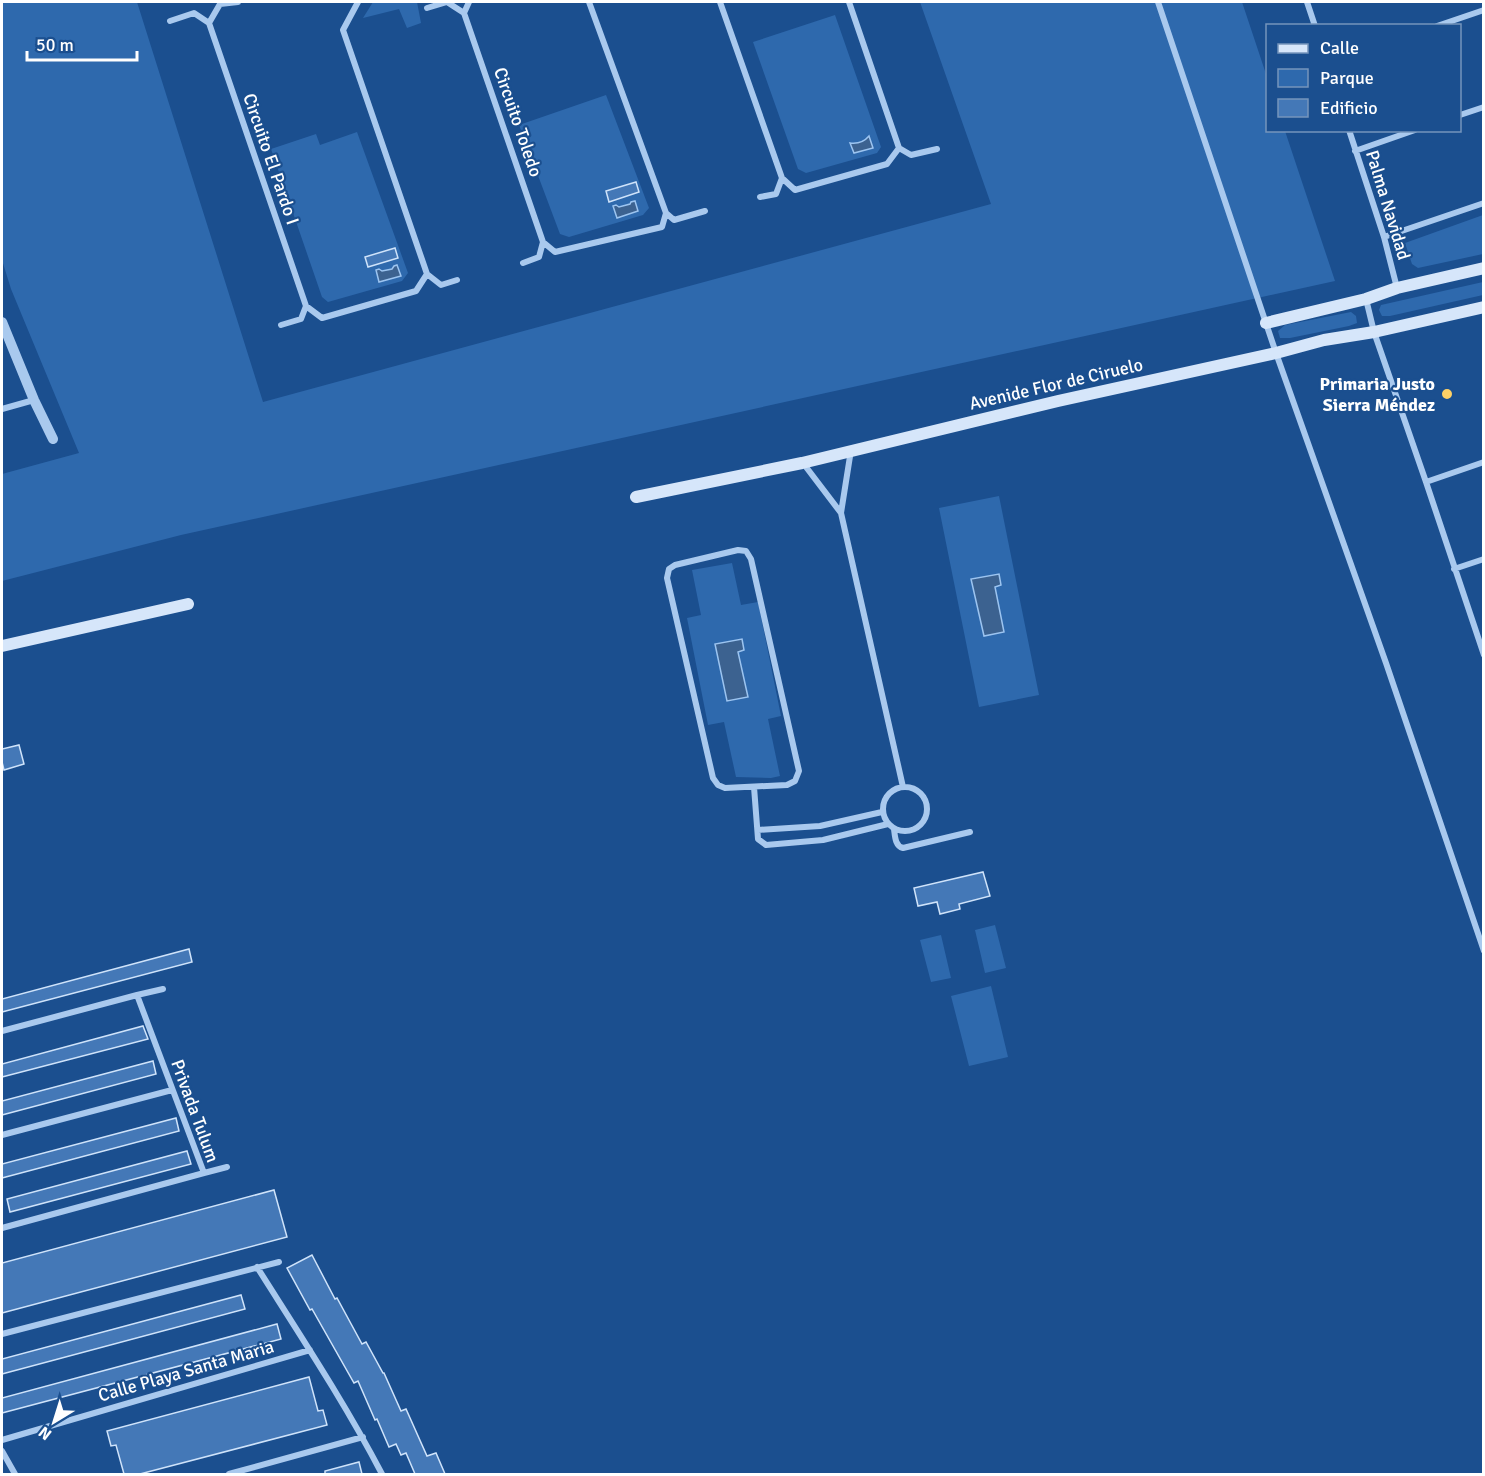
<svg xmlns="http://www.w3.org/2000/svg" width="1485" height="1476" font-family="Signika,sans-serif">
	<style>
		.green { fill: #2e69ad }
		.water { fill: #3c6290; stroke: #9cc4f0; stroke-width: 1.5 }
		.building { fill: #4478b7; stroke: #cfe3fa; stroke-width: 1.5 }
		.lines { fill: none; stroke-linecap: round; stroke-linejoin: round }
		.minor { stroke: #a9c9ee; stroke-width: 6 }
		.tertiary { stroke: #a9c9ee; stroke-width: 10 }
		.secondary { stroke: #d6e6fa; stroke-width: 12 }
		.poi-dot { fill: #ffd166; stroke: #1b4f8f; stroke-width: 2 }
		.labels { text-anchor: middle; stroke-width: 4.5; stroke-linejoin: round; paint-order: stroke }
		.street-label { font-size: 18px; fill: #fff; stroke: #1b4f8f }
		.poi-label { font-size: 18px; font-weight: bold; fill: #fff; stroke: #1b4f8f; text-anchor: end }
	</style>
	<rect width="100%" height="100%" fill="#1b4f8f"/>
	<path class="green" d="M2,2H137L263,402L991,204L920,2H1242L1267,77L1268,130L1285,131L1335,281L181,535L2,581V474L79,453L11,289L2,260Z
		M373,2H417L421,23L407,28L399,9L363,18Z
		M835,15L881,147L877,153L806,173L798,169L753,42Z
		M606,95L649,208L643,215L569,237L560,234L519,125Z
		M357,132L408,273L402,281L328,302L322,297L271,149L316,134L320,145Z
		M1483,215V254L1418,268L1412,264L1405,243Z
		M1483,282V295L1390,316H1382L1379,310L1381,305Z
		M1351,312L1356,316L1357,323L1349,326L1290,338H1280L1278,331L1285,325Z
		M999,496L1039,695L979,707L939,508Z
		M732,563L741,605L758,602L781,716L768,719L780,776L771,778L736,777L724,722L708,725L687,618L701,615L692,570Z
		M995,925L1006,968L985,973L975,930Z
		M941,935L951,978L931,982L920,940Z
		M991,986L1008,1057L969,1066L951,996Z"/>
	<path class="water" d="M869,136L873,148L854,153L850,143C858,144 864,142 869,136Z
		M635,201L638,211L617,218L613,206L616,205L619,207L630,204L631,202Z
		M397,265L401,276L379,282L376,270L379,269L382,271L392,269L394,266Z
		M999,574L1001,585L995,587L1004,632L984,636L971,579Z
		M742,639L744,650L738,652L748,697L727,701L715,644Z"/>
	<path class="building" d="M636,182L639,192L609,202L606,191Z
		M395,248L398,258L368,267L365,257Z
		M19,745L24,764L4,770L2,762V749Z
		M983,872L990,896L959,904L960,909L940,914L937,902L918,906L914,888Z
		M189,949L192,962L2,1012V999Z
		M143,1026L148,1039L2,1077V1064Z
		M153,1061L156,1074L2,1115V1101Z
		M176,1118L179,1131L2,1178V1164Z
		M187,1151L191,1164L10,1212L7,1199Z
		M274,1190L287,1237L2,1313V1263Z
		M312,1255L335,1299L337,1298L362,1344L366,1342L383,1373H384L401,1411L406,1409L427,1456L436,1453L445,1474H415L406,1453L401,1455L396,1444L389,1447L377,1419L375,1420L358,1381L354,1383L312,1309L310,1310L287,1268Z
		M241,1295L245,1309L2,1374V1359Z
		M277,1324L281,1339L2,1413V1398Z
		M309,1377L318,1411L323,1410L327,1425L140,1474H124L116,1445L111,1446L107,1431Z
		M359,1462L362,1474H325V1471Z"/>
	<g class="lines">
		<path class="minor" d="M358,2L343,30L427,274
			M589,2L666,213
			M720,2L782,178
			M849,2L899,148
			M1158,2L1276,353L1386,663L1484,951
			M1307,2L1315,26
			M427,8L447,2L464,13L469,2
			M464,13L543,242
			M170,21L194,13L209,23L220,4L238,2
			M209,23L306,306
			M1437,26L1484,10
			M1460,115L1484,107
			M1349,130L1384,237L1397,288
			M1355,151L1415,130
			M760,197L776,194L782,178L795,190L887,164L899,148L911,155L937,149
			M1384,237L1484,203
			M523,263L539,257L543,242L555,252L662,227L666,213L674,220L705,211
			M1366,299L1374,332L1426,482L1484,655
			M281,325L301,319L306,306L322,318L416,291L427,274L441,285L457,280
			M2,409L34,400
			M851,450L841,513L903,787
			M803,463L841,513
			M1426,482L1484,462
			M738,550L746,551L751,559L799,771L795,781L787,785L725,788L718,785L713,778L667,578L669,569L675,565Z
			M1454,569L1484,559
			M883 809a22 22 0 1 1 44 0a22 22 0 1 1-44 0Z
			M754,787L758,839L766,845L823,840L888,824
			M894,829C895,836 895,846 903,848L970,832
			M758,830L820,826L882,812
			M137,995L163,989
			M2,1031L137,995L204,1173L2,1228
			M2,1135L172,1090
			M204,1173L227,1167
			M257,1267C300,1335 345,1403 382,1474
			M2,1334L279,1262
			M2,1440L310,1350
			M2,1451L15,1474
			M229,1474L363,1437"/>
		<path class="tertiary" d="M2,322L34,400L53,439"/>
		<path class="secondary" d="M1266,323L1366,299L1397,288L1484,268
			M636,497L802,463L1058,401L1276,353L1324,340L1374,332L1484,307
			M2,646L188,604"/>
	</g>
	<circle class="poi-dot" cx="1447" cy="394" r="6"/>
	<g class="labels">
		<g class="street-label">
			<text transform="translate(518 122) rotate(71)" y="6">Circuito Toledo</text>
			<text transform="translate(271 159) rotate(71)" y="6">Circuito El Pardo I</text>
			<text transform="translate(1388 205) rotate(73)" y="6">Palma Navidad</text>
			<text transform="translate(1056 384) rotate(-13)" y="6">Avenide Flor de Ciruelo</text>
			<text transform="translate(195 1111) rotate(70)" y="6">Privada Tulum</text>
			<text transform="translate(186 1371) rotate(-16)" y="6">Calle Playa Santa Maria</text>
		</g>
		<g class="poi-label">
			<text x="1435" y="390">Primaria Justo<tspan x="1435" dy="21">Sierra Méndez</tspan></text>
		</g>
	</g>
	<rect width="1485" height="1476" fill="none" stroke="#ffffff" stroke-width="6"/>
	<rect x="1266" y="24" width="195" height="108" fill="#1b4f8f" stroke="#7695bc" stroke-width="1.5"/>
	<rect x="1278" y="44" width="30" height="9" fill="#d6e6fa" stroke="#7695bc" stroke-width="1.5"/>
	<text x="1320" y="54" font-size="18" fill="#ffffff">Calle</text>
	<rect x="1278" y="69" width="30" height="18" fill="#2e69ad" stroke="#7695bc" stroke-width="1.5"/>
	<text x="1320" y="84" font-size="18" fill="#ffffff">Parque</text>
	<rect x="1278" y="99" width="30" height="18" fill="#4478b7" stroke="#7695bc" stroke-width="1.5"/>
	<text x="1320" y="114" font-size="18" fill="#ffffff">Edificio</text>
	<g transform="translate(54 1422) rotate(218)" stroke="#1b4f8f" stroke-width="4.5" paint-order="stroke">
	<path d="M0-4.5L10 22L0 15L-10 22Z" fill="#ffffff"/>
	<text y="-9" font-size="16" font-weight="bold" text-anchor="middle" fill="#ffffff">N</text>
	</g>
	<path d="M27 51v9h110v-9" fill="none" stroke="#ffffff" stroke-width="3"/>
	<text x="36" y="51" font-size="18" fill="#ffffff" stroke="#1b4f8f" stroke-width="4.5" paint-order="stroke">50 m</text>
</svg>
